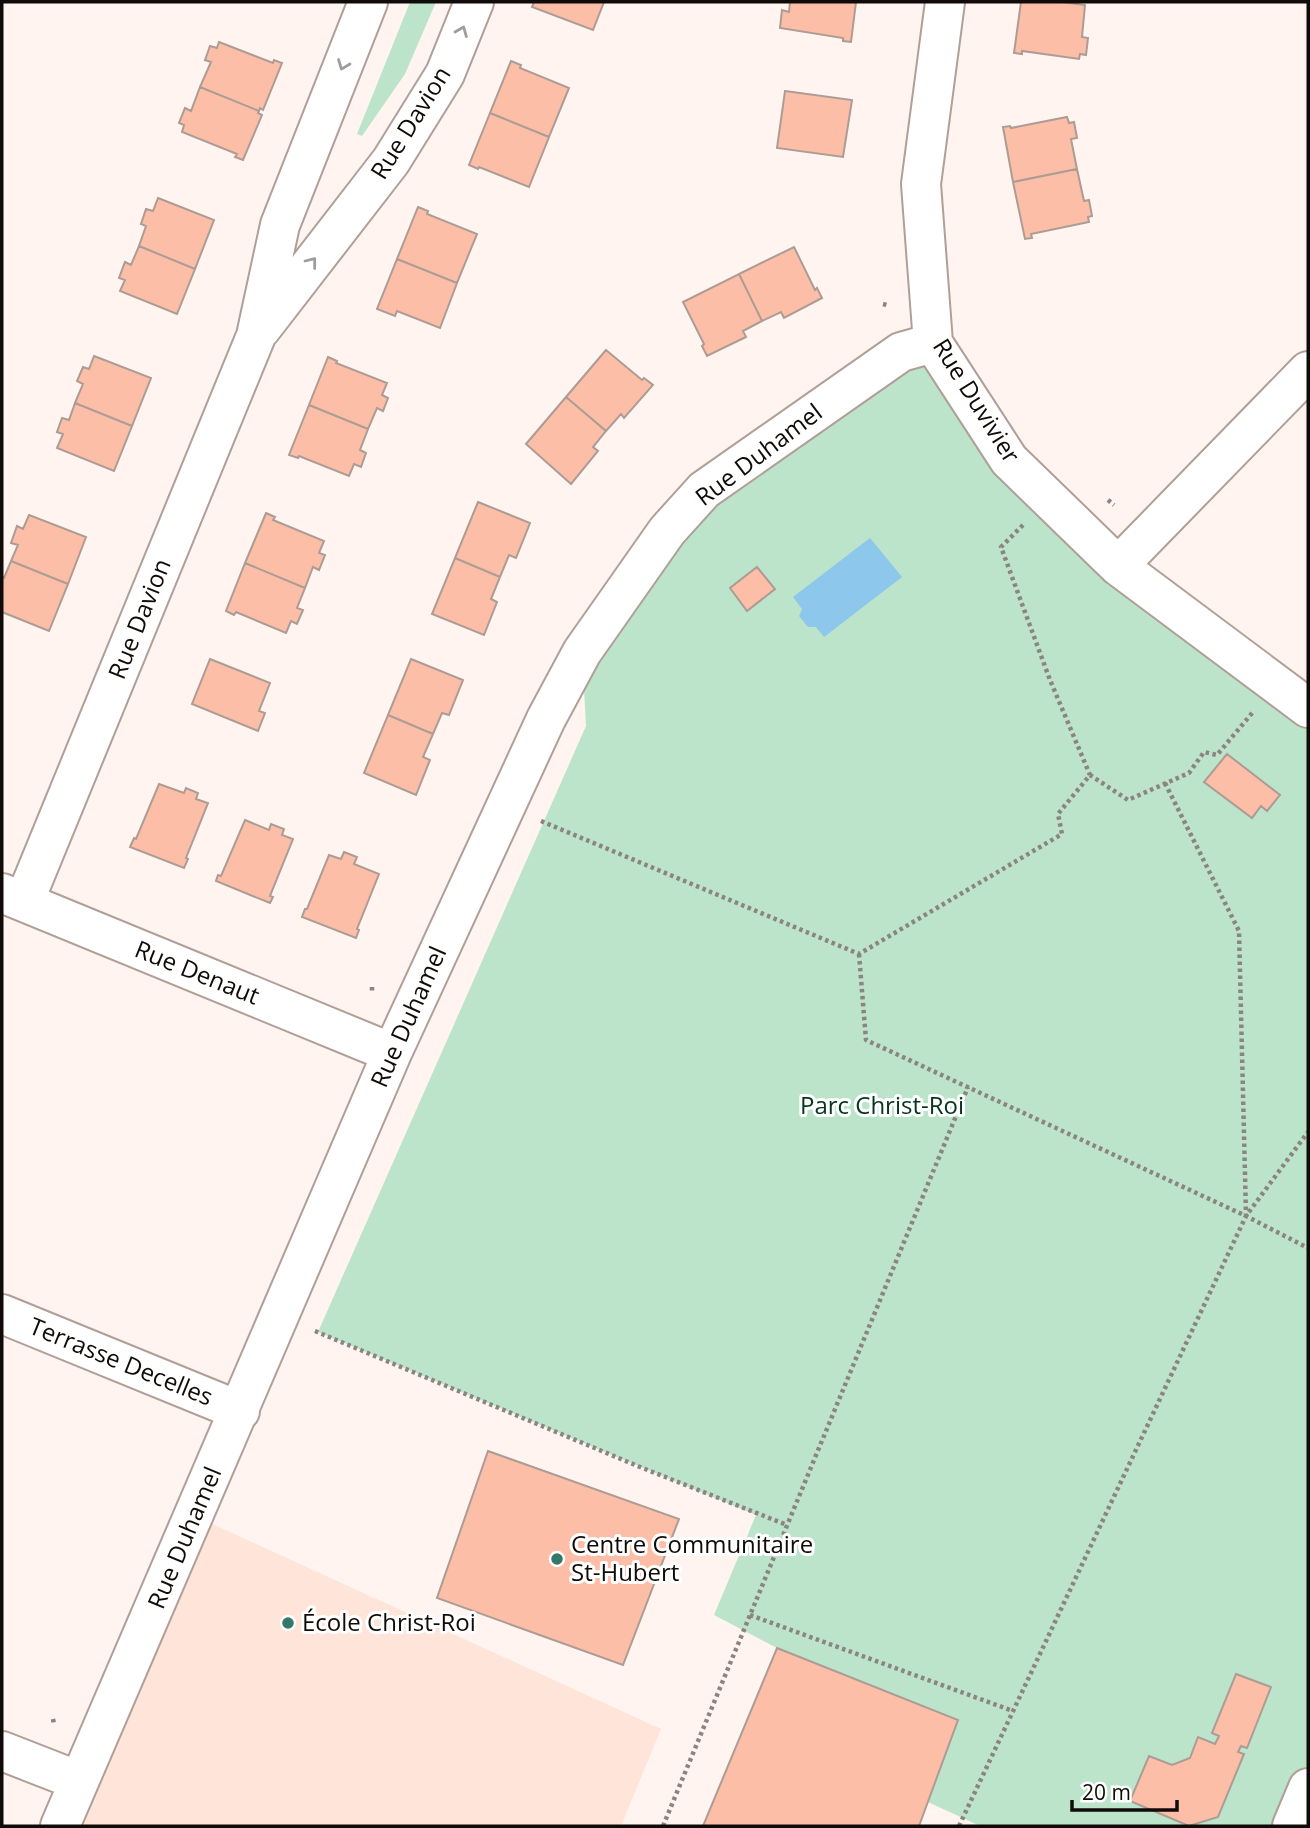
<svg xmlns="http://www.w3.org/2000/svg" width="1310" height="1828" font-family="'Open Sans',sans-serif">
	<style>
		.built { fill: #fee4d9 }
		.green { fill: #bbe4ca }
		.water { fill: #8dc7ec }
		.building { fill: #fcbea6; stroke: #ad9c95; stroke-width: 2 }
		.lines { fill: none; stroke-linecap: round; stroke-linejoin: round }
		.minor-casing { stroke: #b09f97; stroke-width: 42 }
		.path { stroke: #8c8480; stroke-width: 4.5; stroke-dasharray: 3.5 3.5; stroke-linecap: butt }
		.minor { stroke: #fff; stroke-width: 38 }
		.oneway { stroke: #9f9d9c }
		.poi-dot { fill: #357869; stroke: #fff; stroke-width: 2.5 }
		.labels { text-anchor: middle; stroke-width: 6; stroke-linejoin: round; paint-order: stroke }
		.street-label { font-size: 24px; fill: #100b08; stroke: #fff }
		.park-label { font-size: 24px; fill: #05351d; stroke: #fff }
		.poi-label { font-size: 24px; fill: #100b08; stroke: #fff; text-anchor: start }
	</style>
	<rect width="100%" height="100%" fill="#fff4ef"/>
	<path class="built" d="M195,1516L661,1729L621,1826H60Z"/>
	<path class="green" d="M410,2H436L405,74L362,136L357,134Z
		M933,343L1009,460L1308,708V1788L1292,1826H980L928,1802L958,1720L777,1648L714,1615L756,1515L318,1332L586,726L582,652L667,531Z"/>
	<path class="water" d="M870,538L902,577L824,637L816,627H808L799,616L802,609L793,597Z"/>
	<path class="building" d="M534,2H604L593,30L532,7Z
		M790,2H856L851,42L843,41V38L780,28L782,10L789,12Z
		M1021,2H1062L1085,5L1082,37L1088,38L1086,55L1080,54L1079,59L1022,51V54L1014,53Z
		M219,42L273,63L274,60L282,63L263,110L260,108L259,111L200,87L211,62L205,60L210,46L217,48Z
		M511,61L521,65L520,68L569,88L549,137L490,113Z
		M200,87L259,111L258,113L262,115L243,160L235,157L237,154L182,132L184,125L179,123L185,108L191,111Z
		M785,91L852,100L843,157L777,148Z
		M490,113L549,137L529,187L479,167L478,169L469,165Z
		M1067,117L1069,123L1074,122L1077,138L1071,139L1077,169L1013,182L1003,127L1010,126L1011,128Z
		M1077,169L1084,201L1089,200L1092,216L1088,217L1089,222L1031,234L1032,238L1025,239L1013,182Z
		M158,198L214,220L195,269L139,246L146,226L141,224L146,209L153,211Z
		M418,207L428,211L427,214L477,234L457,283L397,259Z
		M139,246L195,269L177,314L120,291L125,280L119,278L125,262L131,265Z
		M794,247L815,290L817,288L822,298L784,318L781,312L762,321L739,274Z
		M397,259L457,283L440,328L397,311L395,316L377,309Z
		M739,274L762,321L743,331L746,337L707,356L702,346L704,344L683,302Z
		M606,350L642,380L644,378L653,385L624,418L621,414L606,431L566,397Z
		M94,356L151,378L132,426L75,403L83,384L77,381L83,367L89,369Z
		M328,357L337,361L336,363L387,383L382,395L388,398L383,411L377,408L368,429L309,405Z
		M566,397L606,431L593,447L598,451L571,484L526,444Z
		M75,403L132,426L114,471L57,448L63,434L57,432L62,418L69,420Z
		M309,405L368,429L360,450L366,453L361,467L354,464L349,476L299,456L298,458L289,455Z
		M478,502L530,523L516,558L509,555L500,577L455,558Z
		M266,513L275,517L273,520L324,541L319,553L325,555L319,570L313,567L305,588L245,563Z
		M29,515L86,537L68,584L11,561L18,545L11,543L17,526L23,529Z
		M455,558L500,577L491,599L497,602L484,635L432,614Z
		M11,561L68,584L49,631L2,612V577L4,578Z
		M245,563L305,588L297,608L303,610L297,624L291,621L286,633L236,612L234,615L226,611Z
		M757,567L775,589L747,611L730,588Z
		M210,659L270,683L259,711L265,713L258,731L192,704Z
		M411,659L463,680L449,715L442,713L433,734L388,715Z
		M388,715L433,734L423,757L430,760L416,795L364,773Z
		M1227,754L1280,795L1267,811L1261,806L1252,818L1204,782Z
		M159,784L184,793L186,788L198,793L196,799L208,803L186,858L188,859L184,868L130,847L134,838L136,839Z
		M245,820L269,830L271,824L284,829L282,835L293,839L270,896L273,897L270,903L216,881L218,875L221,876Z
		M344,852L357,857L354,864L379,874L357,929L359,930L356,938L302,917L305,909H307L329,855L341,859Z
		M488,1451L679,1519L623,1665L437,1598Z
		M777,1648L958,1720L919,1826H703Z
		M1236,1674L1271,1687L1247,1748L1241,1746L1238,1752L1244,1754L1218,1817L1189,1826L1130,1801L1149,1756L1172,1765L1190,1758L1198,1737L1215,1744L1219,1736L1212,1733Z"/>
	<g class="lines">
		<defs>
			<path id="minor" d="M945,2L921,184L933,343L1009,460L1118,566L1308,708
				M261,329L391,161L445,74L474,2
				M1118,566L1308,371
				M2,893L392,1053
				M24,902L256,336L280,225L368,2
				M2,1314L240,1411
				M2,1751L79,1781
				M60,1826L392,1053L546,719L582,652L667,531L704,490L901,352L933,343
				M1292,1826L1308,1788"/>
		</defs>
		<use href="#minor" class="minor-casing"/>
		<path class="path" d="M883,304L887,305
			M1108,500L1114,505
			M1023,525L1001,547L1050,680L1090,775
			M1165,783L1239,931L1246,1215
			M541,821L859,954L1062,834L1058,814L1090,775L1128,800L1189,773L1204,752L1217,755L1253,712
			M859,954L866,1040L1246,1216L1308,1248
			M372,987V992
			M315,1331L640,1467L787,1525
			M750,1615L1013,1711
			M53,1719L54,1724
			M663,1826L968,1087
			M959,1826L1246,1216L1308,1132"/>
		<use href="#minor" class="minor"/>
	</g>
	<defs><path id="oneway-chevron" d="M-2-3.5L2.5 0L-2 3.5" fill="none" stroke-width="1.6" stroke-linecap="round" stroke-linejoin="round" transform="scale(1.75)"/></defs>
	<g class="oneway">
		<use href="#oneway-chevron" transform="translate(462 31) rotate(-68)"/>
		<use href="#oneway-chevron" transform="translate(343 65) rotate(111)"/>
		<use href="#oneway-chevron" transform="translate(312 262) rotate(-52)"/>
	</g>
	<g class="poi-dot">
		<circle cx="557" cy="1559" r="7"/>
		<circle cx="288" cy="1623" r="7"/>
	</g>
	<g class="labels">
		<g class="street-label">
			<text transform="translate(411 123) rotate(-58)" y="8">Rue Davion</text>
			<text transform="translate(976 401) rotate(58)" y="8">Rue Duvivier</text>
			<text transform="translate(759 455) rotate(-37)" y="8">Rue Duhamel</text>
			<text transform="translate(140 619) rotate(-68)" y="8">Rue Davion</text>
			<text transform="translate(197 973) rotate(22)" y="8">Rue Denaut</text>
			<text transform="translate(409 1017) rotate(-66)" y="8">Rue Duhamel</text>
			<text transform="translate(121 1362) rotate(22)" y="8">Terrasse Decelles</text>
			<text transform="translate(185 1538) rotate(-67)" y="8">Rue Duhamel</text>
		</g>
		<g class="park-label">
			<text x="882" y="1114">Parc Christ-Roi</text>
		</g>
		<g class="poi-label">
			<text x="571" y="1553">Centre Communitaire<tspan x="571" dy="28">St-Hubert</tspan></text>
			<text x="302" y="1631">École Christ-Roi</text>
		</g>
	</g>
	<rect width="1310" height="1828" fill="none" stroke="#100b08" stroke-width="7"/>
	<path d="M1072 1800v10h105v-10" fill="none" stroke="#100b08" stroke-width="3.5"/>
	<text x="1082" y="1800" font-size="21" fill="#100b08" stroke="#ffffff" stroke-width="5" paint-order="stroke">20 m</text>
</svg>
